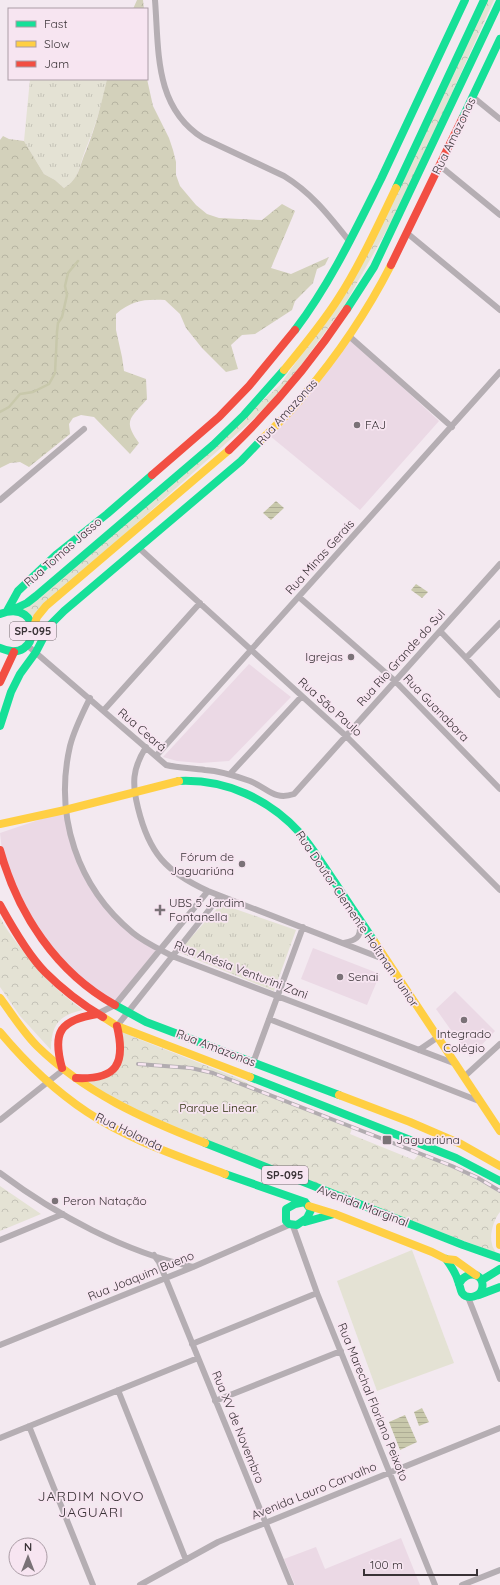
<svg xmlns="http://www.w3.org/2000/svg" width="500" height="1585" font-family="Quicksand,sans-serif">
	<style>
		.built { fill: #ebd9e5 }
		.grass { fill: url(#grass-tufts) }
		.forest { fill: url(#forest-crowns) }
		.park { fill: url(#park-crowns) }
		.garden { fill: #e4e2d4 }
		.water { fill: url(#water-rules) }
		.lines { fill: none; stroke-linecap: round; stroke-linejoin: round }
		.stream { stroke: #c8c8ab; stroke-width: 2.5 }
		.street { stroke: #b5aeb3; stroke-width: 6 }
		.fast { stroke: #16e098; stroke-width: 8 }
		.slow { stroke: #ffcf43; stroke-width: 8 }
		.jam { stroke: #f24e42; stroke-width: 8 }
		.rail-casing { stroke: #b2acb0; stroke-width: 4 }
		.rail { stroke: #f7e5f1; stroke-width: 2.5; stroke-dasharray: 8; stroke-linecap: butt }
		.poi-dot { fill: #7a7277; stroke: #f7e5f1; stroke-width: 1.5 }
		.labels { text-anchor: middle; stroke-width: 3.5; stroke-linejoin: round; paint-order: stroke }
		.shield { fill: #f7e5f1; stroke: #72686e; stroke-width: 1 }
		.shield-label { font-size: 11px; font-weight: bold; fill: #393236 }
		.street-label { font-size: 12px; fill: #393236; stroke: #f7e5f1 }
		.poi-label { font-size: 12px; fill: #393236; stroke: #f7e5f1; text-anchor: start }
		.park-label { font-size: 12px; fill: #2a2c08; stroke: #f7e5f1 }
		.quarter-label { font-size: 14px; letter-spacing: 1px; fill: #393236; stroke: #f7e5f1 }
	</style>
	<defs>
		<pattern id="grass-tufts" width="24" height="20" patternUnits="userSpaceOnUse"><rect width="24" height="20" fill="#e4e2d4"/><path d="M3 7l-1-3M5 7V3M7 7l1-3M15 17l-1-3M17 17v-4M19 17l1-3" fill="none" stroke="#c4c2b7"/></pattern>
		<pattern id="forest-crowns" width="20" height="18" patternUnits="userSpaceOnUse"><rect width="20" height="18" fill="#d3d1bb"/><path d="M2 6a3 3 0 1 1 6 0M12 15a3 3 0 1 1 6 0" fill="none" stroke="#b6b4a1"/></pattern>
		<pattern id="park-crowns" width="20" height="18" patternUnits="userSpaceOnUse"><rect width="20" height="18" fill="#e4e2d4"/><path d="M2 6a3 3 0 1 1 6 0M12 15a3 3 0 1 1 6 0" fill="none" stroke="#c4c2b7"/></pattern>
		<pattern id="water-rules" width="6" height="5" patternUnits="userSpaceOnUse"><rect width="6" height="5" fill="#c8c8ab"/><path d="M0 2.5h6" fill="none" stroke="#adac94"/></pattern>
	</defs>
	<rect width="100%" height="100%" fill="#f3e9f0"/>
	<path class="built" d="M349,338L439,421L360,510L270,436Z
		M249,664L291,697L229,761L200,763L177,761L163,757Z
		M65,811L70,841L107,909L158,950L115,1004L72,973L38,933L3,860L0,833Z
		M313,948L380,974L367,1005L301,979Z
		M455,991L495,1031L470,1057L436,1009Z
		M401,1538L420,1585H295L284,1559L316,1547L325,1569Z"/>
	<path class="grass" d="M30,79H107C102,104 95,127 85,151C79,166 80,178 64,188L55,180L44,174L24,141Z
		M221,904L296,930L274,991L178,952Z"/>
	<path class="forest" d="M137,0H143L144,9H133Z
		M107,79H147L153,106L169,138L173,150L176,162V175L180,186L196,205L207,214L219,218L262,220L282,204L295,211L271,268L291,274L329,257L325,265L317,269L313,283L295,301L292,310L255,334L242,335L231,345L238,369L226,372L202,348L186,328L180,314L165,300C145,299 132,300 116,314V330L122,357L124,371L146,379L147,399C131,418 122,420 139,443L130,454L94,417L81,415L73,418L69,424L70,434L29,467L20,462L10,463L0,468V140L3,136L9,139L24,141L44,174L55,180L64,188C80,178 79,166 86,151C96,126 101,105 107,79Z"/>
	<path class="park" d="M486,0H494L402,203L344,306L283,390L251,421L32,617L20,609L164,491L280,385L336,305Z
		M0,917C4,926 11,935 17,943C36,969 56,991 83,1010C59,1015 51,1025 51,1050L20,1016L0,987Z
		M119,1030L136,1038L235,1077L282,1101L352,1128L350,1134L414,1160L419,1154C448,1165 474,1177 500,1193V1212C494,1219 489,1235 492,1244C492,1247 495,1250 496,1253L253,1160L134,1110L81,1080L92,1081L120,1062Z
		M0,1186L41,1214L0,1231Z"/>
	<path class="garden" d="M412,1250L454,1363L377,1391L337,1281Z"/>
	<path class="water" d="M276,501L284,508L271,520L263,513Z
		M416,584L428,592L422,598L411,590Z
		M422,1408L429,1422L419,1426L414,1412Z
		M405,1415L417,1442L400,1450L389,1422Z"/>
	<g class="lines">
		<path class="stream" d="M0,412L9,407L20,394L33,392L49,384L55,373L57,332L58,323L62,317L67,295L65,286L68,273L78,261"/>
		<path class="street" d="M155,0C159,51 154,107 203,138L284,176C312,193 330,217 350,242
			M473,97L500,119
			M439,165L500,215
			M407,233L500,310
			M349,336L452,427
			M0,500L84,429
			M139,548L346,736L500,890
			M299,597L395,681L500,789
			M440,631L466,658L500,695
			M28,646L166,765C179,768 192,768 205,770C221,771 236,776 250,781C268,788 274,801 294,794L500,564
			M466,658L500,623
			M90,698C82,714 74,730 70,746C54,816 77,887 133,933C144,942 159,949 172,956L456,1064
			M104,710L200,603
			M146,747C132,769 132,784 138,808C149,853 166,872 208,891L386,960
			M156,756L500,372
			M230,774L302,696
			M344,943C359,940 362,935 359,920
			M97,1014L115,1005L208,891
			M269,1019L479,1101
			M117,1026L220,896
			M419,1050L438,1037
			M253,1063L303,927
			M465,1076L500,1044
			M0,1120L63,1070
			M0,1173C56,1215 125,1252 193,1267
			M293,1226L317,1293L435,1585
			M0,1240L63,1214
			M154,1255L159,1262L291,1585
			M468,1297L500,1379
			M192,1344L317,1293
			M0,1345L193,1267L289,1225
			M118,1390L186,1560
			M215,1401L341,1351
			M29,1426L93,1585
			M0,1438L198,1358
			M140,1585L218,1542L500,1428
			M462,1585L500,1570"/>
		<path class="fast" d="M462,119L500,39
			M396,188L484,0
			M347,309L374,267L500,1
			M295,330C330,284 355,231 381,179C409,120 437,60 465,0
			M12,610L27,603L36,596L213,445L244,415L284,370
			M7,611L18,591L57,554L107,514L152,475
			M0,614C45,597 41,667 0,648
			M0,726L11,692L20,674L36,652L50,625L64,611L241,461L261,440
			M179,781C226,779 269,799 300,833C313,848 323,865 334,881C347,901 361,921 374,941
			M115,1005L146,1022L339,1095
			M250,1077L456,1158L500,1181
			M205,1143L463,1245L500,1258
			M225,1174L305,1202L311,1210L307,1218L297,1225L289,1224L286,1221V1209L295,1204L305,1202
			M305,1222L334,1214
			M446,1259C451,1266 456,1273 458,1281C460,1285 460,1289 462,1293C467,1300 480,1297 482,1289C486,1273 466,1269 459,1284
			M482,1280L500,1269
			M479,1295L500,1287"/>
		<path class="slow" d="M284,370C303,347 322,324 338,299C360,265 378,225 396,188
			M261,440C275,426 291,412 303,396C337,356 367,312 391,265
			M33,629L37,617L46,606L229,450
			M0,824L65,810L179,781
			M374,941L500,1131
			M0,998C12,1014 23,1032 37,1046C85,1093 144,1119 205,1143
			M103,1017L117,1026L250,1077
			M0,1032C25,1062 54,1090 87,1112C129,1140 178,1156 225,1174
			M339,1095L410,1122L461,1144L500,1166
			M309,1206L335,1214L432,1252L446,1259L455,1260L476,1275
			M500,1227V1245"/>
		<path class="jam" d="M391,265L462,119
			M229,450C274,407 313,360 347,309
			M152,475L219,417L249,386L295,330
			M0,682L14,652
			M0,850C18,914 56,972 115,1005
			M0,905C11,925 29,956 45,972C62,989 83,1005 103,1017
			M62,1068C52,1032 60,1020 97,1014
			M76,1078C117,1080 126,1064 117,1026"/>
		<defs>
			<path id="rail" d="M138,1064L191,1068L213,1073L452,1166L478,1178L500,1191"/>
		</defs>
		<use href="#rail" class="rail-casing"/>
		<use href="#rail" class="rail"/>
	</g>
	<g class="poi-dot">
		<circle cx="357" cy="425" r="4"/>
		<circle cx="351" cy="657" r="4"/>
		<circle cx="242" cy="864" r="4"/>
		<path d="M158 904h4v4h4v4h-4v4h-4v-4h-4v-4h4z"/>
		<circle cx="340" cy="977" r="4"/>
		<circle cx="464" cy="1020" r="4"/>
		<rect x="382" y="1135" width="10" height="10" rx="2"/>
		<circle cx="55" cy="1201" r="4"/>
	</g>
	<g class="labels">
		<g class="shield">
			<rect x="10" y="622" width="46" height="18" rx="3"/>
			<rect x="262" y="1166" width="46" height="18" rx="3"/>
		</g>
		<g class="shield-label">
			<text x="33" y="635">SP-095</text>
			<text x="285" y="1179">SP-095</text>
		</g>
		<g class="street-label">
			<text transform="translate(454 136) rotate(-64)" y="4">Rua Amazonas</text>
			<text transform="translate(287 412) rotate(-48)" y="4">Rua Amazonas</text>
			<text transform="translate(63 552) rotate(-41)" y="4">Rua Tomas Jasso</text>
			<text transform="translate(320 557) rotate(-48)" y="4">Rua Minas Gerais</text>
			<text transform="translate(401 658) rotate(-48)" y="4">Rua Rio Grande do Sul</text>
			<text transform="translate(330 707) rotate(42)" y="4">Rua São Paulo</text>
			<text transform="translate(436 708) rotate(46)" y="4">Rua Guanabara</text>
			<text transform="translate(142 730) rotate(41)" y="4">Rua Ceará</text>
			<text transform="translate(357 919) rotate(56)" y="4">Rua Doutor Clemente Holtman Junior</text>
			<text transform="translate(241 970) rotate(21)" y="4">Rua Anésia Venturini Zani</text>
			<text transform="translate(216 1048) rotate(21)" y="4">Rua Amazonas</text>
			<text transform="translate(129 1132) rotate(26)" y="4">Rua Holanda</text>
			<text transform="translate(363 1206) rotate(21)" y="4">Avenida Marginal</text>
			<text transform="translate(141 1276) rotate(-22)" y="4">Rua Joaquim Bueno</text>
			<text transform="translate(373 1402) rotate(68)" y="4">Rua Marechal Floriano Peixoto</text>
			<text transform="translate(238 1427) rotate(68)" y="4">Rua XV de Novembro</text>
			<text transform="translate(314 1491) rotate(-22)" y="4">Avenida Lauro Carvalho</text>
		</g>
		<g class="poi-label">
			<text x="365" y="429">FAJ</text>
			<text x="343" y="661" text-anchor="end">Igrejas</text>
			<text x="234" y="861" text-anchor="end">Fórum de<tspan x="234" dy="14">Jaguariúna</tspan></text>
			<text x="169" y="907">UBS 5 Jardim<tspan x="169" dy="14">Fontanella</tspan></text>
			<text x="348" y="981">Senai</text>
			<text x="464" y="1038" text-anchor="middle">Integrado<tspan x="464" dy="14">Colégio</tspan></text>
			<text x="396" y="1144">Jaguariúna</text>
			<text x="63" y="1205">Peron Natação</text>
		</g>
		<g class="park-label">
			<text x="218" y="1112">Parque Linear</text>
		</g>
		<g class="quarter-label">
			<text x="91" y="1501">JARDIM NOVO<tspan x="91" dy="16">JAGUARI</tspan></text>
		</g>
	</g>
	<rect x="8" y="8" width="140" height="72" fill="#f7e5f1" stroke="#ab9da6"/>
	<rect x="16" y="21" width="20" height="6" fill="#16e098" stroke="#ab9da6"/>
	<text x="44" y="28" font-size="12" fill="#393236">Fast</text>
	<rect x="16" y="41" width="20" height="6" fill="#ffcf43" stroke="#ab9da6"/>
	<text x="44" y="48" font-size="12" fill="#393236">Slow</text>
	<rect x="16" y="61" width="20" height="6" fill="#f24e42" stroke="#ab9da6"/>
	<text x="44" y="68" font-size="12" fill="#393236">Jam</text>
	<g transform="translate(28 1557)"><circle r="19" fill="#f7e5f1" stroke="#ab9da6"/>
	<path d="M0-3L7 15L0 10L-7 15Z" fill="#7a7277"/>
	<text y="-6" font-size="11" font-weight="bold" text-anchor="middle" fill="#393236">N</text>
	</g>
	<path d="M364 1569v6h113v-6" fill="none" stroke="#393236" stroke-width="2"/>
	<text x="370" y="1569" font-size="12" fill="#393236" stroke="#f7e5f1" stroke-width="3" paint-order="stroke">100 m</text>
</svg>
